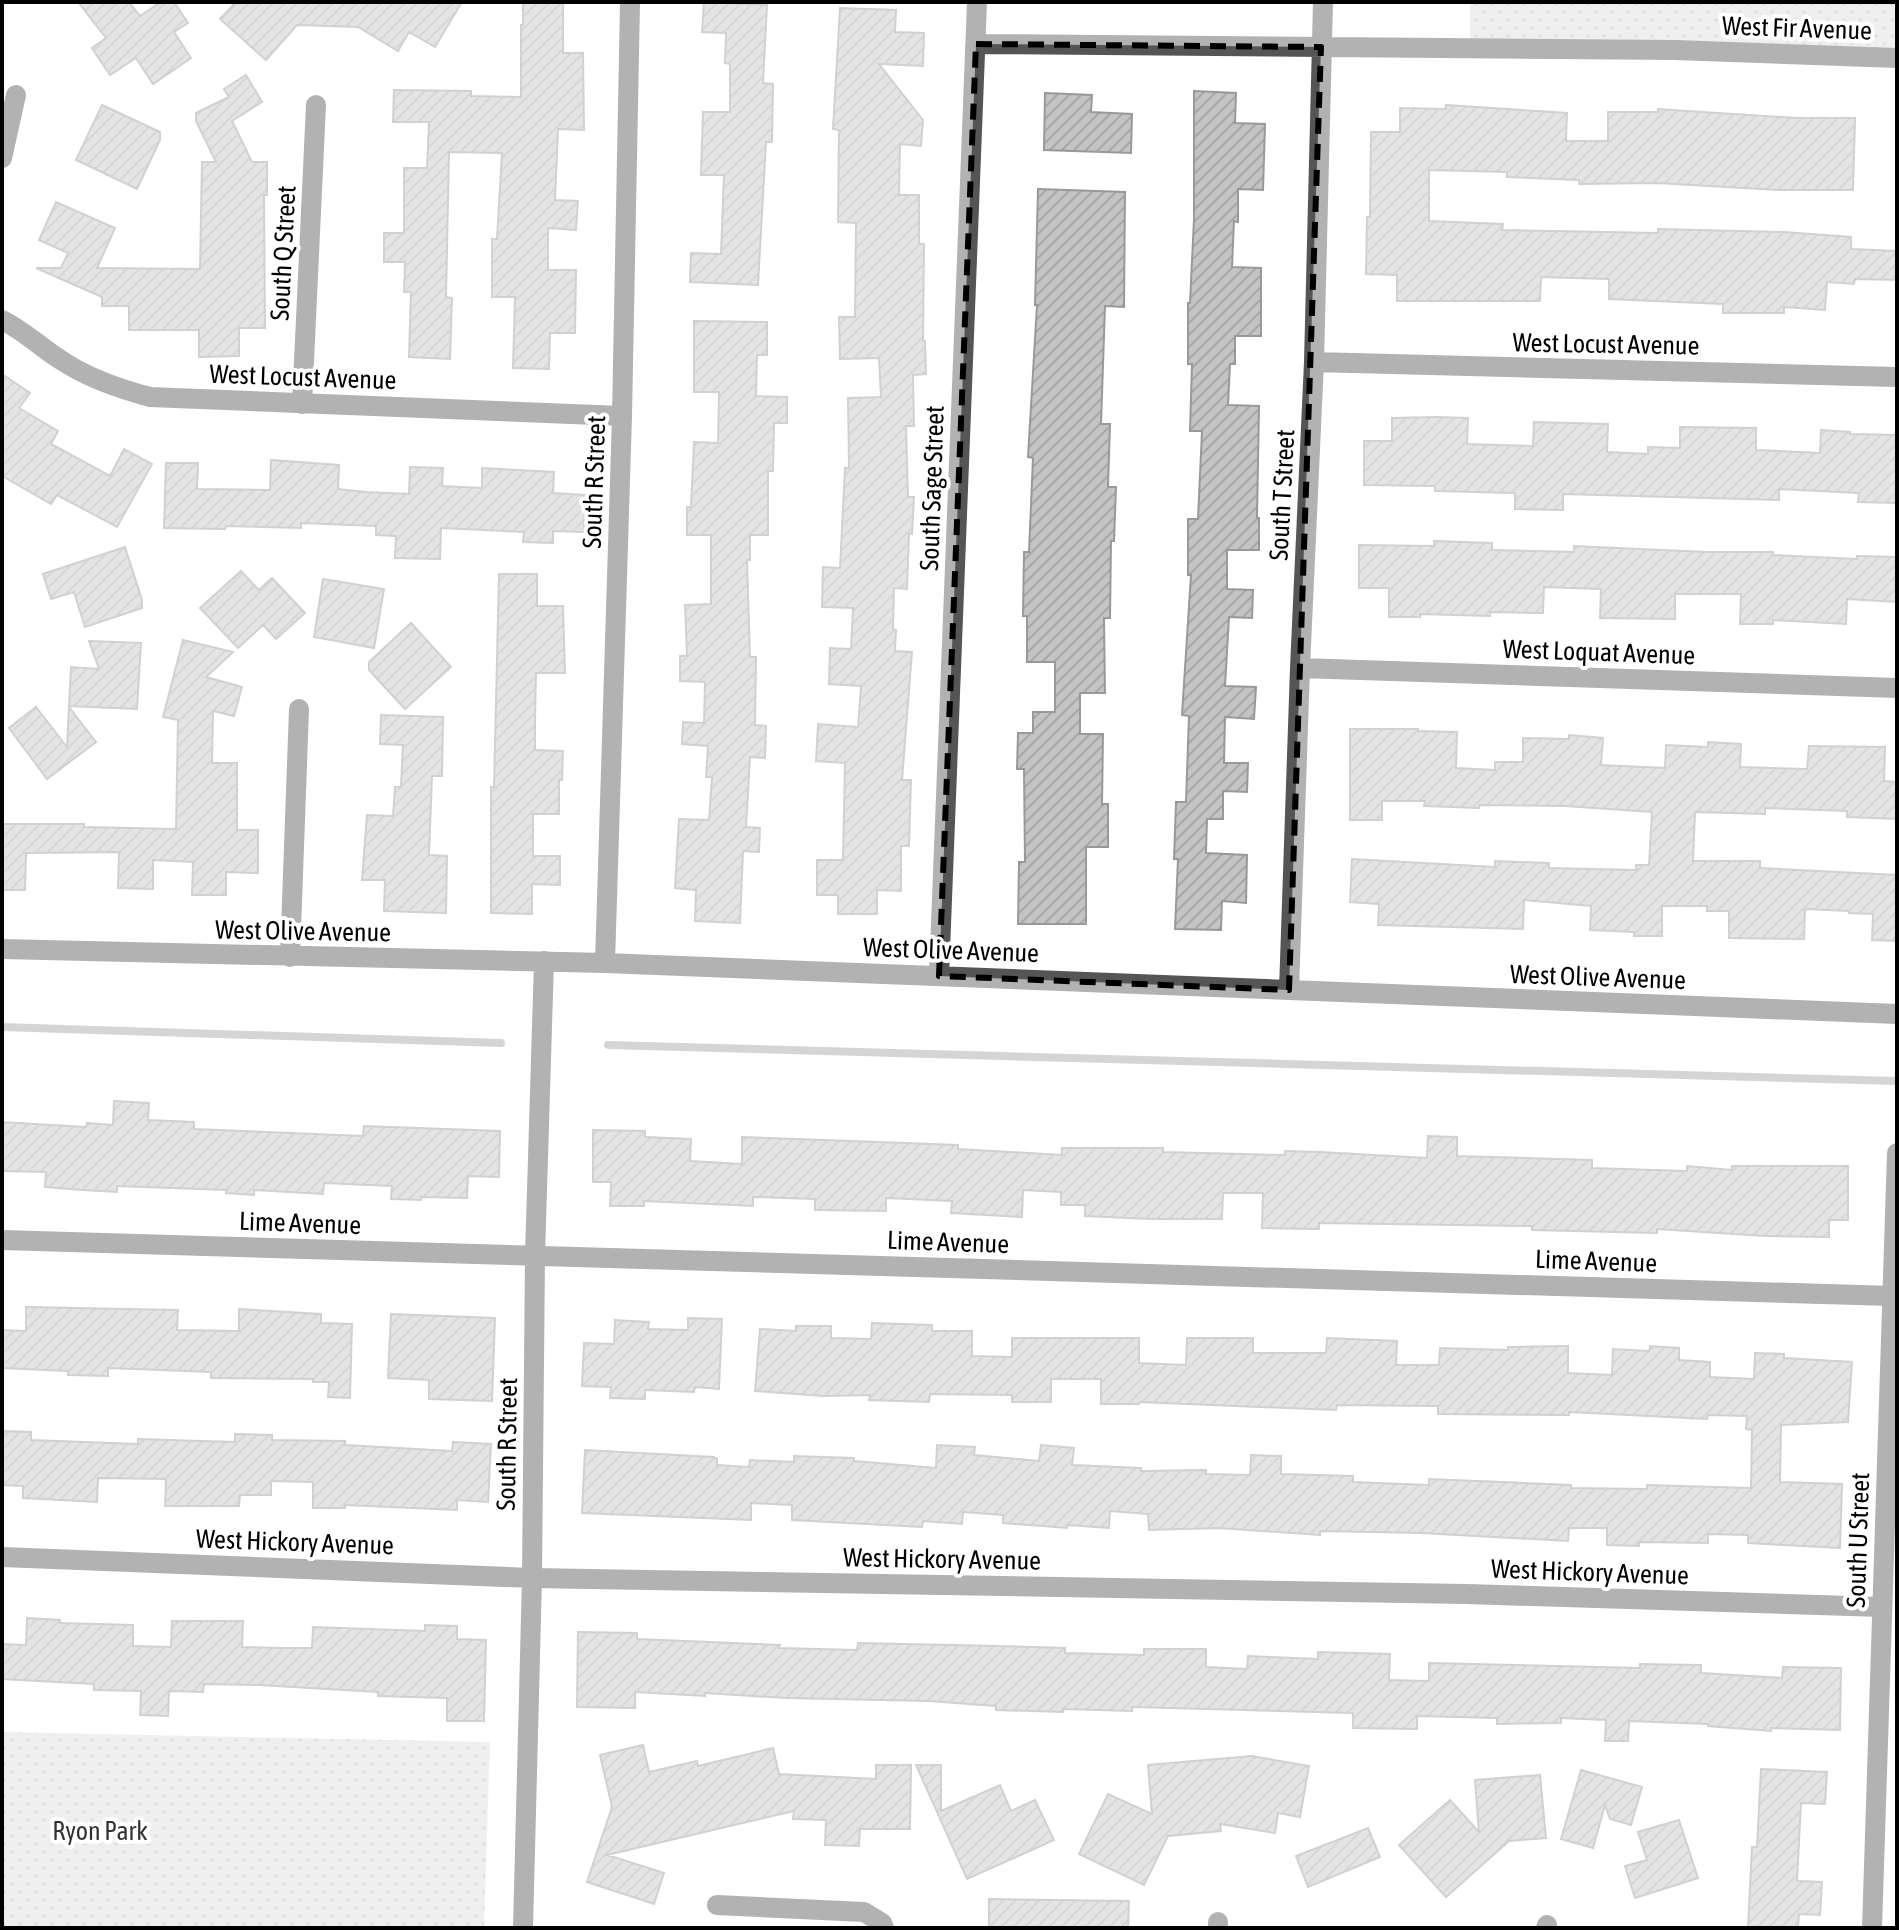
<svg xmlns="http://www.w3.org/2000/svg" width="1899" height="1930" font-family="'Asap Condensed',sans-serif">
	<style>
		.park { fill: url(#park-dots) }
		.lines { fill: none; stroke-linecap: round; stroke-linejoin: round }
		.stream { stroke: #a3a3a3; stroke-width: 8 }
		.building { fill: url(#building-hatch); stroke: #999; stroke-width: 2 }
		.minor { stroke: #555; stroke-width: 20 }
		.marked { fill: none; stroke: #000; stroke-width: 6; stroke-dasharray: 16 10; stroke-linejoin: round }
		.labels { text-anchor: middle; stroke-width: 8; stroke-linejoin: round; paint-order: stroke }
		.street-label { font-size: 26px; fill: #000; stroke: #fff }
		.park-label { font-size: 26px; fill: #333; stroke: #fff }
	</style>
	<defs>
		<pattern id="park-dots" width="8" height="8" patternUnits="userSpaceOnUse" patternTransform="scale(2)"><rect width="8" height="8" fill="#dcdcdc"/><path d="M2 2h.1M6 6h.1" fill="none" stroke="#bbb" stroke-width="1.8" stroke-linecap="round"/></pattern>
		<pattern id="building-hatch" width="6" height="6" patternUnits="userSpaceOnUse" patternTransform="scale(2)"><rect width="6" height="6" fill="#c4c4c4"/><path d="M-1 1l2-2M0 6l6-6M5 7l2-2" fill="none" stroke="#a7a7a7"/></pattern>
	</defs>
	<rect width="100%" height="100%" fill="#fff"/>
	<path class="park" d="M1470,2H1897V52L1470,41Z
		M2,1732L490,1742L484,1928H2Z"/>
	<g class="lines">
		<path class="stream" d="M2,1027L501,1043
			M608,1045L1897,1081"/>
	</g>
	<path class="building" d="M78,2H129L140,16L161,2H174L188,23L174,32L191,58L153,84L136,58L110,75L92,48L106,38Z
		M236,2H462L435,47L409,32L398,51L358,27L297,25L266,60L220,19Z
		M523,2H563V53H583L584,130L558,129L555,200L578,201L576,230L548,228V270H576L575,333H550L549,369L513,368L515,297H492V239H497L502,153L449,152L446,297L452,298L450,359L409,357L411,292H404L405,262H384V233H404V168H427L429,122H393L394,90L471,91V96L521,97V25H523Z
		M704,2L767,5L763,83L773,84L772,142H766L758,285L690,282L691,253L721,254L724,175H701L703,112H730V64L725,63L726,33L702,32Z
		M840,8L896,10L895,32L924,33L923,66L879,64L923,120L921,146L900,144L899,195H919V244H924L923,341H925L926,374L913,375L914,426H906L908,497H914L912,534L909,533L907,589L894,588L893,629L896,630L895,651L912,652L902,780H911L909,846H901V891L877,890V914H838V895H817V860H843L845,763L816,761L818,724L858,727L861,686L829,684L830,648L851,649L853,608L822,607L823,567L840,568L845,468H849L848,398L881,397L879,358L840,359L839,317H855L856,223L838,222L839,130L833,129Z
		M246,75L262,102L232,121L252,162H267V195H264L265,328H239V356L199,357V330H129V306H102V297L36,268H61L68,253L39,240L56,202L115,228L97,268L200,269L202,162H216L196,121V113L229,97L224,89Z
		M1194,91L1236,93L1235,123L1265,124L1263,190L1238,189V222L1234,221L1232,267L1261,268V336H1235V364H1230L1228,405L1259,406L1257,518H1259V550H1227V589L1253,590L1252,618L1229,617L1225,686L1256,687L1254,719L1225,717L1224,763H1248L1247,792L1223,791V819H1207L1206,853L1247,855L1246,903L1222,901L1221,930L1175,929L1178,859H1174L1176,802H1186L1189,716L1182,715L1191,575H1188V519H1198L1202,431H1190L1192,364H1188V303H1190L1194,219Z
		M1045,93L1092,95L1091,112L1132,114L1131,153L1044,150Z
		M102,105L160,132V140L137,189L76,160Z
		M1446,105L1567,113L1566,141H1608V112H1658V109L1797,118H1855L1853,190H1779L1656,183L1579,184V180L1507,177V172L1429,170V221L1503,224L1502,230L1658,233V229L1784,232L1851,237V249L1897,251V280L1855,279L1854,284L1827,282L1825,310L1784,307V313H1723V304L1609,299V279L1541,277L1540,301H1397V275L1366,274L1367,217H1370L1371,132H1400V108L1446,109Z
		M1038,189L1125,192L1124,307L1105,306L1101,424H1110L1108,487H1116L1114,541H1111L1110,618H1104L1105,693H1080V734H1103L1102,804H1108V847H1086V924H1018L1019,862H1025L1024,769H1017L1018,733H1033V712H1055V662H1027V616H1023L1024,552H1029L1033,458L1028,457L1037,305H1035Z
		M694,321L767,322V355H757L756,396L787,397V423H774L773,471H768V535H750V560H747L750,657H756L755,725L766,726L765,758L750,757L746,827L760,828L759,852L743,851L740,923L695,921L696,890L675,888L679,819L709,820L712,777H706L708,746L682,744L683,722L704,723L705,682L680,681V656H687L685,605L711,604V535H687V507H691L694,442L718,443L719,392H694Z
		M2,374L30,393L19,408L58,431L51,444L110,476L124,449L152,464L117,527L57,495L51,504L2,476Z
		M1436,417L1468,418L1467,444L1533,446L1534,422L1608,424L1607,452L1648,454V447L1680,448V427L1756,428V450L1820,453L1821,430L1850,432V434L1896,435L1897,503L1858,502L1859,493L1779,489V500L1563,494V510L1515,509V493L1435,491V486L1364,485V441H1392V418Z
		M271,460L339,465L338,489L366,492L409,494L410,467L443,468L442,486L482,488V468L554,472L553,493L585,495L584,532L553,531V543L523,542L524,532L441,528L440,559L395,558L396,536L376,535V526L301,523V528L226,526L225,529L164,528L166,463H198L197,489L270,490Z
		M1434,541L1492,543V550L1574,552V546L1706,552H1773V555L1857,559V556L1897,557V602L1847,599L1846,624L1773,620V624H1740L1741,594H1675V619L1600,618L1601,589L1544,587L1543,613L1490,612V616L1420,614V617H1389V588H1359V545L1434,546Z
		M125,547L142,600V608L85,627L74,592L51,599L43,574Z
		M241,571L259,590L272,578L305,613L276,639L263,625L238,648L200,608Z
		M499,574H537V606H563L565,673H536L535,720V750L563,751L562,780H559V814H533V856H560V885L532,884V914L491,913V787H494Z
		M323,579L384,589L374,648L314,637Z
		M411,623L451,667L405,709L369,670V662Z
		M183,640L233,652L206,677L242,687L234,716L213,711L212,763H237V830H258V873L226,872V895H192L193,862L153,860V889L118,888L119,852L26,853L25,890H2V824H84V827L176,829L178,720L163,717Z
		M89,641L141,643L137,709L69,706L71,667L99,669Z
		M36,707L67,747L69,707L96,742L47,779L9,728Z
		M381,715L443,717L442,776H432L429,855L447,856L446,913L384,911L385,880H362L367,815L393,816L395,787H401L403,745L380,744Z
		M1350,729H1418V731L1457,732L1456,768L1495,770V762H1523V738L1569,739V735L1603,738L1601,765L1665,768L1666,745L1708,747V742L1741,744L1740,767L1807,769L1809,746L1885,747L1884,781L1897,782V819L1847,817V811L1765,808V814L1695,812L1693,861H1760V868L1897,875V941L1872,940L1873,914L1849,913V911L1805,909L1804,939L1729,938V911H1707V906H1662V936H1634V932L1590,930L1591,906L1524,900L1523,929L1378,925L1379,904L1350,902L1352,859L1495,867V861L1549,863V868L1636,870V865H1649L1652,812L1565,806L1479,805V808L1424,806L1425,801H1382V820H1350Z
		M114,1101L149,1103L148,1120L194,1122V1129L363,1136L364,1126L500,1131L499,1177L468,1176L467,1198L421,1197V1200L391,1199L392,1186L324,1183L323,1194L254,1190V1195L226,1193L227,1190L117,1186V1192L83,1190L45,1187L46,1172L2,1171V1122L86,1127L87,1123L113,1125Z
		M593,1130L645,1131V1137L691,1139L690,1161L742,1164V1137L958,1145V1149L1062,1155V1148H1163V1152L1285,1155V1151L1320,1152L1427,1158L1428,1136L1457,1137V1156L1592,1160V1168L1687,1171V1166L1732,1170V1166H1848V1220H1829V1237L1765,1236L1657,1229V1233L1532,1230V1226L1319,1223V1229L1262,1228L1263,1193H1223L1222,1219H1151L1085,1216V1205H1061V1192L1023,1190L1022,1217L951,1213L952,1201L886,1198V1211L815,1210V1199L753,1197V1206L644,1201V1206H610L611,1182H593Z
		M26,1307L178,1310L177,1330L239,1331V1309L321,1314V1323L352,1324L350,1398L328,1397L329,1382H313V1379L211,1378V1372L108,1368V1376L68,1375V1371L2,1368V1330L26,1331Z
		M391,1314L495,1318L492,1401L429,1399V1380L388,1378Z
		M688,1318L722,1319L719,1389L695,1387L694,1392L645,1390V1399L610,1398L611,1387L582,1386L584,1343L614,1344L615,1320L649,1322L648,1329L688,1330Z
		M872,1323L932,1325V1331H972V1356L1012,1357V1338H1139V1363L1186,1365L1187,1338H1253V1353H1326L1327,1338L1397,1341L1396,1365H1439L1440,1348L1508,1350V1347L1568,1346V1373L1612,1375L1613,1349L1649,1351L1650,1346L1679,1348V1360L1710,1362V1377L1754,1379L1755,1353L1784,1354V1358L1852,1362L1848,1422L1781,1425L1780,1482L1842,1484L1840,1548L1748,1543V1535L1708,1534V1543L1639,1542V1546L1607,1545V1528H1569L1568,1541L1421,1533L1320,1531V1535L1218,1528L1149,1530L1148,1514L1110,1511L1109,1528L1067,1525V1528L1003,1523V1515L963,1512L962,1524L923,1521L922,1527L792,1520V1505L751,1503V1520L582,1513L585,1450L714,1457L717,1459V1465L749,1467L750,1460L794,1462V1456L854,1458V1461L936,1468L937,1445L975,1447L974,1455L1039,1461L1041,1445L1074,1448L1072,1465L1141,1468V1471L1206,1470V1474L1250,1475L1251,1455L1281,1456V1474L1353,1476V1482L1429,1485V1479L1571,1485V1488L1647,1489V1485L1751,1488L1752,1430L1746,1429L1747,1416L1708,1415L1707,1419L1569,1412V1415L1438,1414V1406L1337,1405L1336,1410L1139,1402V1404H1101V1379H1051V1402H1012V1395L930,1394L929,1402L869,1400L870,1395L824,1396L755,1391L760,1329L796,1331V1326H831V1338L871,1339Z
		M2,1431L31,1432V1440L138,1444V1439L235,1442V1434L272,1435V1440L345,1441V1445L452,1451L453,1442L491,1444L488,1502L457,1500V1510L345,1505V1508H313V1482L271,1481V1495H240L239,1506H165L166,1479L98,1478L97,1502L23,1498V1486L2,1485Z
		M27,1618L60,1620V1623L133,1625V1646L171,1647L172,1621H243L242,1647L281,1648H312L313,1627L425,1631V1625L457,1626V1639L486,1640L484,1721H447V1698L378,1696V1692L259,1685L204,1684L203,1692L169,1691L168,1716L140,1715L141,1691L94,1690V1684L2,1679V1644L26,1645Z
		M578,1632L637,1633V1639L780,1645L779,1648L857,1650L858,1643L998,1646L1065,1648V1653L1144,1655V1649H1206V1667L1247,1669L1248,1656L1318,1659V1652L1390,1654L1389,1680L1429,1681V1663L1640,1668V1664L1701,1665V1673L1782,1678L1783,1667L1841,1668L1840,1730L1771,1728V1731L1708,1726V1724L1629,1721L1628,1741H1605L1606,1720L1561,1718V1723L1497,1724V1718L1417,1716V1729L1353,1728V1713L1132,1707V1711L1063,1709V1712L996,1710V1706L928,1701L786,1698L705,1693V1696L635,1692V1708L577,1707Z
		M643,1745L649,1772L697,1761L698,1766L773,1748L779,1774L876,1779V1765H911L910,1829H860L859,1846L825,1845L826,1820L793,1819L794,1811L607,1855L664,1873L654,1904L587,1882L612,1807L600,1755Z
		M1252,1756L1309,1766L1300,1817L1278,1813L1275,1833L1220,1824L1221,1831L1168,1836L1144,1885L1079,1854L1108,1794L1152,1814L1148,1765Z
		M916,1765H941V1811L1000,1785L1011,1811L1035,1800L1054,1840L967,1879Z
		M1761,1769L1827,1772L1825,1804L1801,1803L1797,1881L1822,1882L1820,1915L1799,1914L1798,1928H1748L1752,1847H1757Z
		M1581,1770L1642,1787L1631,1825L1610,1819L1605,1805L1593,1848L1561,1839Z
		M1540,1775L1546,1838L1509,1841L1446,1897L1399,1845L1450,1800L1479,1832L1475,1780Z
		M1679,1820L1698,1878L1635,1898L1625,1866L1647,1860L1638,1832Z
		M1368,1828L1380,1857L1308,1887L1296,1856Z
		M989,1899L1129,1901L1128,1928H989Z"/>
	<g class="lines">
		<path class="minor" d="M976,44L1675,50L1897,58
			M2,158L16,95
			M2,320C25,331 42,349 64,362C90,379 120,389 150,397L622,416
			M1314,362L1897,377
			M302,404L316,105
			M1300,668L1897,688
			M2,949L605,963L1897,1014
			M290,957L299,709
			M605,963L622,416L630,2
			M939,976L977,2
			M1289,990L1300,668L1314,362L1323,2
			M2,1240L1892,1296
			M2,1557L532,1578L1466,1594L1882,1607
			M717,1905L864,1912L882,1923L884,1928
			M523,1928L532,1578L535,1256L544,961
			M1218,1928V1922
			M1546,1928L1547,1925
			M1872,1928L1897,1153"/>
	</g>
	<path d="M0 0H1899V1930H0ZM976,44L1321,47L1289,990L939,976Z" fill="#fff" fill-opacity=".55" fill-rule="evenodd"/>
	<path class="marked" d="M976,44L1321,47L1289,990L939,976Z"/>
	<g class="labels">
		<g class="street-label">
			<text transform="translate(1797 28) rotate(2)" y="9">West Fir Avenue</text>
			<text transform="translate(283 253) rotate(-87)" y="9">South Q Street</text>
			<text transform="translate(1606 344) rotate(1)" y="9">West Locust Avenue</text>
			<text transform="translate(303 377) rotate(2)" y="9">West Locust Avenue</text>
			<text transform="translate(594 482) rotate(-88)" y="9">South R Street</text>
			<text transform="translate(932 488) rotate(-88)" y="9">South Sage Street</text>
			<text transform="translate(1282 495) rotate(-87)" y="9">South T Street</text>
			<text transform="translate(1599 652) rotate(2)" y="9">West Loquat Avenue</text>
			<text transform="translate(303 931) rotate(1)" y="9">West Olive Avenue</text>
			<text transform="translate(951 950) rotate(2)" y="9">West Olive Avenue</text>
			<text transform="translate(1598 977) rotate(2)" y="9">West Olive Avenue</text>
			<text transform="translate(300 1223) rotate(2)" y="9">Lime Avenue</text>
			<text transform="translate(948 1242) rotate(2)" y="9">Lime Avenue</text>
			<text transform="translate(1596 1261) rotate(2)" y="9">Lime Avenue</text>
			<text transform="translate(507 1444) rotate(-89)" y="9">South R Street</text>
			<text transform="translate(1858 1540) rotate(-88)" y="9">South U Street</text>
			<text transform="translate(295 1542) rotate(2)" y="9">West Hickory Avenue</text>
			<text transform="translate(942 1559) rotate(1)" y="9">West Hickory Avenue</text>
			<text transform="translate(1590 1572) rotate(2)" y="9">West Hickory Avenue</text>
		</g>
		<g class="park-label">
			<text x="100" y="1840">Ryon Park</text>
		</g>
	</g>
	<rect width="1899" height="1930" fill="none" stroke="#000000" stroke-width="8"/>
</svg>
